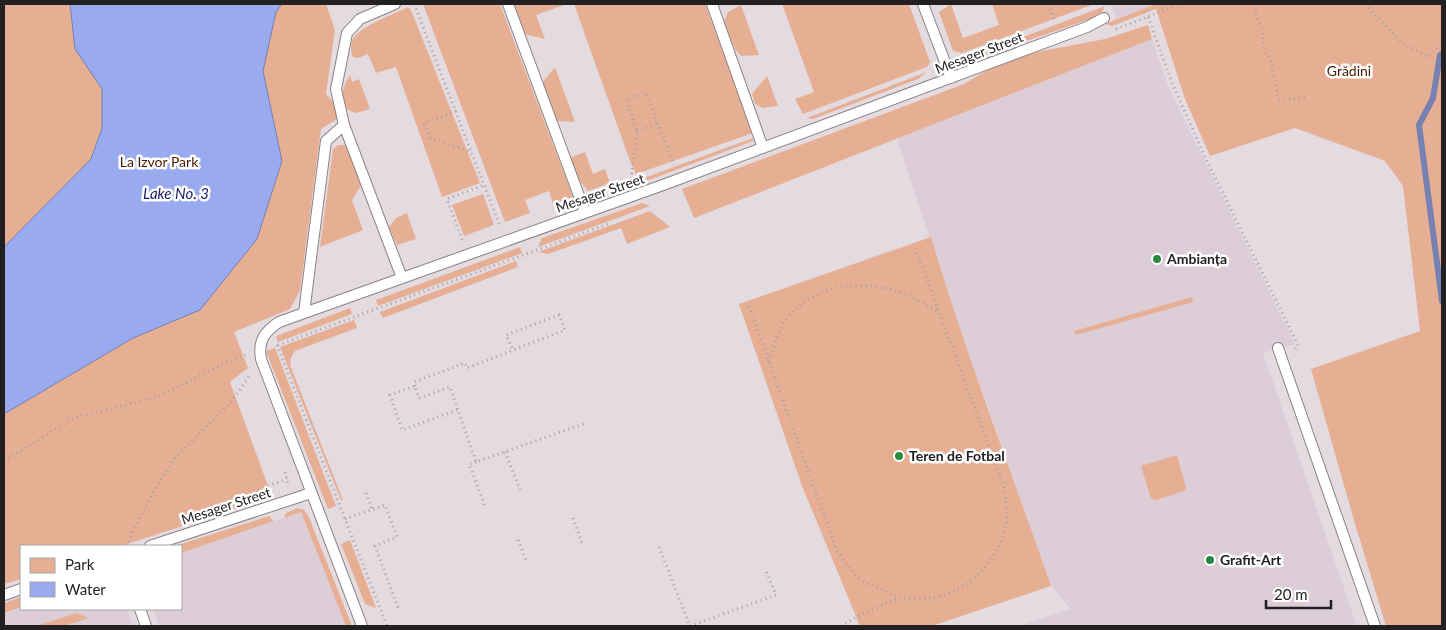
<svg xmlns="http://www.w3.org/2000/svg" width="1446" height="630" font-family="Lato,sans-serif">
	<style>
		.built { fill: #ddcdd7 }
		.green { fill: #e6af94 }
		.water { fill: #9aaaee; stroke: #7681b1 }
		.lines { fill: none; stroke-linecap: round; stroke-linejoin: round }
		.stream { stroke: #7681b1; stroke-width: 6 }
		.service-casing { stroke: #898185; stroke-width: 12 }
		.path { stroke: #a8a1a5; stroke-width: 3; stroke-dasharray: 1 4; stroke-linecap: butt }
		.service { stroke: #fff; stroke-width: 10 }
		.poi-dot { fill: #268b41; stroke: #fff; stroke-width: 2 }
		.labels { text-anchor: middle; stroke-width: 5; stroke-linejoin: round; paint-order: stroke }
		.street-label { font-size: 14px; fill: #232022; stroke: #fff }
		.park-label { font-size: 14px; fill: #491c01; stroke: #fff }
		.poi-label { font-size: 14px; font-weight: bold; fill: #232022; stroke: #fff; text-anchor: start }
		.water-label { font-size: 15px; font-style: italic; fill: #1a1a68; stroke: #fff }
	</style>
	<rect width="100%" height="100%" fill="#e4dbe0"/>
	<path class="built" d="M1111,4H1156L1116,20Z
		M1152,39L1169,88L1295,344L1263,353L1357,626H1019L1071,609L1051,586L995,427L961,334L898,142L899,138Z
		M301,512L346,626H159L153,609H181V553Z
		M21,607V609H127L133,626H4V613Z"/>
	<path class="green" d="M4,4H326L335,30L326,94L333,102L337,119L321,129L300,291L290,309L234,332L248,368L230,382L272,497L121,546H21V579L4,584Z
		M423,4H500L573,197L553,204L549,191L525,200L530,213L505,222Z
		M514,4H567L536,15L545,39L524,34Z
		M574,4H705L753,133L636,174L630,161Z
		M782,4H909L930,62L927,67L803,114L795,99L814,92Z
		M951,4L963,38L999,25L992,4H1094L962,53L953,51L939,12Z
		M1156,4H1442V626H1386L1353,517L1311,369L1420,331L1403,186L1385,161L1295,128L1210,156L1185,99L1156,9L1112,26L1105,24Z
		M741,5L759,55L741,56L735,49L724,22L728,12Z
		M1105,6L1102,12L1090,19L971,60L965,59Z
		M408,7L411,10L480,183L442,197L396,67L376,73L368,54L358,58L353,57C350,51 350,40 356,35C366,24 394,14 408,7Z
		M1148,25L1152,39L694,218L682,189L964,84L999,63L1012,58L1037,52L1105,39Z
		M555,67L575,122L557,121L542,83Z
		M927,72L918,79L813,119L807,118Z
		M350,75L352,82L359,79L370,109L356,113L348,110C340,96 342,88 350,75Z
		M767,76L778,106L763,108L755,104L752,94Z
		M753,138V141L649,180L641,179Z
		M338,145H347L362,184L352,200L363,230L320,247L333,149Z
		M585,152L593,174L605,169L610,183L588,191L579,180L570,158Z
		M483,194L494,225L464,236L452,205Z
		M642,203L650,206L538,247L542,238Z
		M650,211L670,227L627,244L621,228L548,254L538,252Z
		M407,213L416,239L397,245L389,227L396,218Z
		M931,237C966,355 1011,470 1051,586L932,626H860L802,486L739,304Z
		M520,247L522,253L378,306L376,300Z
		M516,261L518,267L383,318L380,312Z
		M1192,297L1193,302L1076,335L1074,331Z
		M350,308L352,314L278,342L276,337L279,335Z
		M354,320L357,328L295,351L291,358L290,365L343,500H341L280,347Z
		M275,348L336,506L328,509L266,351Z
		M1177,455L1186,488L1184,491L1156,500H1153L1150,496L1141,466Z
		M298,508L304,510L308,515L352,626H346L301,512L284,518L286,513Z
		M269,516L274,521L181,553V546H175Z
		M350,540L376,608L365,604L341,544Z
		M21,597V607L4,613V603Z
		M77,613L89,618L64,626H36Z"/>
	<path class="water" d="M70,4H282L276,12L263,71L282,161L257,239L200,310L133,338L4,414V247L91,159L102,128V89L75,49Z"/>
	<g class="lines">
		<path class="stream" d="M1442,54L1440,55L1433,98L1419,125L1442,301"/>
		<defs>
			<path id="service" d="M508,4L585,212
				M712,4L763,148
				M923,4L951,78
				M344,125L402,278
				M304,313L326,141L344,125L336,89L347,33L360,19L395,4
				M1278,348L1375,626
				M150,546L311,493
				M4,595L21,589
				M140,609L146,626
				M362,626L261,359C258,341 264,332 279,322L663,185L1087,27L1104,18"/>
		</defs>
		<use href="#service" class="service-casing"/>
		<path class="path" d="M414,4L500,226
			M1048,4L1055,22
			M1255,4V11L1262,30L1264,49L1271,59L1278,99H1296L1308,97
			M1365,4L1402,43L1429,57L1442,43
			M1148,17L1172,83L1204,155L1298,345L1294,351
			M1116,29L1180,4
			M456,111L424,123L430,138L471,152
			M637,131L658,123
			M631,179L637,131L626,99L646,93L674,165
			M462,240L447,199L484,185
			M749,306L837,551C845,562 851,572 862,580C868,585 876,587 883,590C888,593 894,596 900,597C948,607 994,575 1005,529C1009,516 1006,501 1004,487L915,247
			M277,345L387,626
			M278,345L608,224
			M769,361C773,348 777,334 785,322C812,281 868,278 910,296C920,301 930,307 940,313
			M415,386L414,382L465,363L467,368L565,330L559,315L506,335L513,350
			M457,410L402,430L390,395L415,386L419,398L450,387L476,462L586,423
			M505,452L521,492
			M4,461L74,418L157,397L237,357L246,355
			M476,462L469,464L485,506
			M285,472L288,485
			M366,493L372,509
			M260,494L258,490L287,479
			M573,518L582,543
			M345,519L385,505L397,537L375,546L399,610
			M518,540L527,563
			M126,546L152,494L174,459L231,402L251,374
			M659,547L690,626L776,595L766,571
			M841,626L862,614L899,598"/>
		<use href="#service" class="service"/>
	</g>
	<g class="poi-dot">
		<circle cx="1157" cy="259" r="5"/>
		<circle cx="899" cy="456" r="5"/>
		<circle cx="1210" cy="560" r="5"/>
	</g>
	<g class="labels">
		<g class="street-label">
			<text transform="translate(979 53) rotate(-21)" y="5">Mesager Street</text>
			<text transform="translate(600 193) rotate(-19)" y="5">Mesager Street</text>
			<text transform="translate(226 506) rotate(-18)" y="5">Mesager Street</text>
		</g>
		<g class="park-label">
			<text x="1349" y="76">Grădini</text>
			<text x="159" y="167">La Izvor Park</text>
		</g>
		<g class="poi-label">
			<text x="1167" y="264">Ambianța</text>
			<text x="909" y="461">Teren de Fotbal</text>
			<text x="1220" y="565">Grafit-Art</text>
		</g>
		<g class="water-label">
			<text x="176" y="199">Lake No. 3</text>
		</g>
	</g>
	<rect width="1446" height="630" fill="none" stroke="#232022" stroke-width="10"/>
	<rect x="20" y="545" width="162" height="65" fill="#ffffff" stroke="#a7a6a7"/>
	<rect x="30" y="558" width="25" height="15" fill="#e6af94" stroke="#a7a6a7"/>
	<text x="65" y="570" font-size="15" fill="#232022">Park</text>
	<rect x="30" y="582" width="25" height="15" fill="#9aaaee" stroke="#a7a6a7"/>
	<text x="65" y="595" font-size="15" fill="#232022">Water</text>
	<path d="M1266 600v8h65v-8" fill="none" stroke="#232022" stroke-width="2.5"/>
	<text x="1274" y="600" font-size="15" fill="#232022" stroke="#ffffff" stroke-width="4" paint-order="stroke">20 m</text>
</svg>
